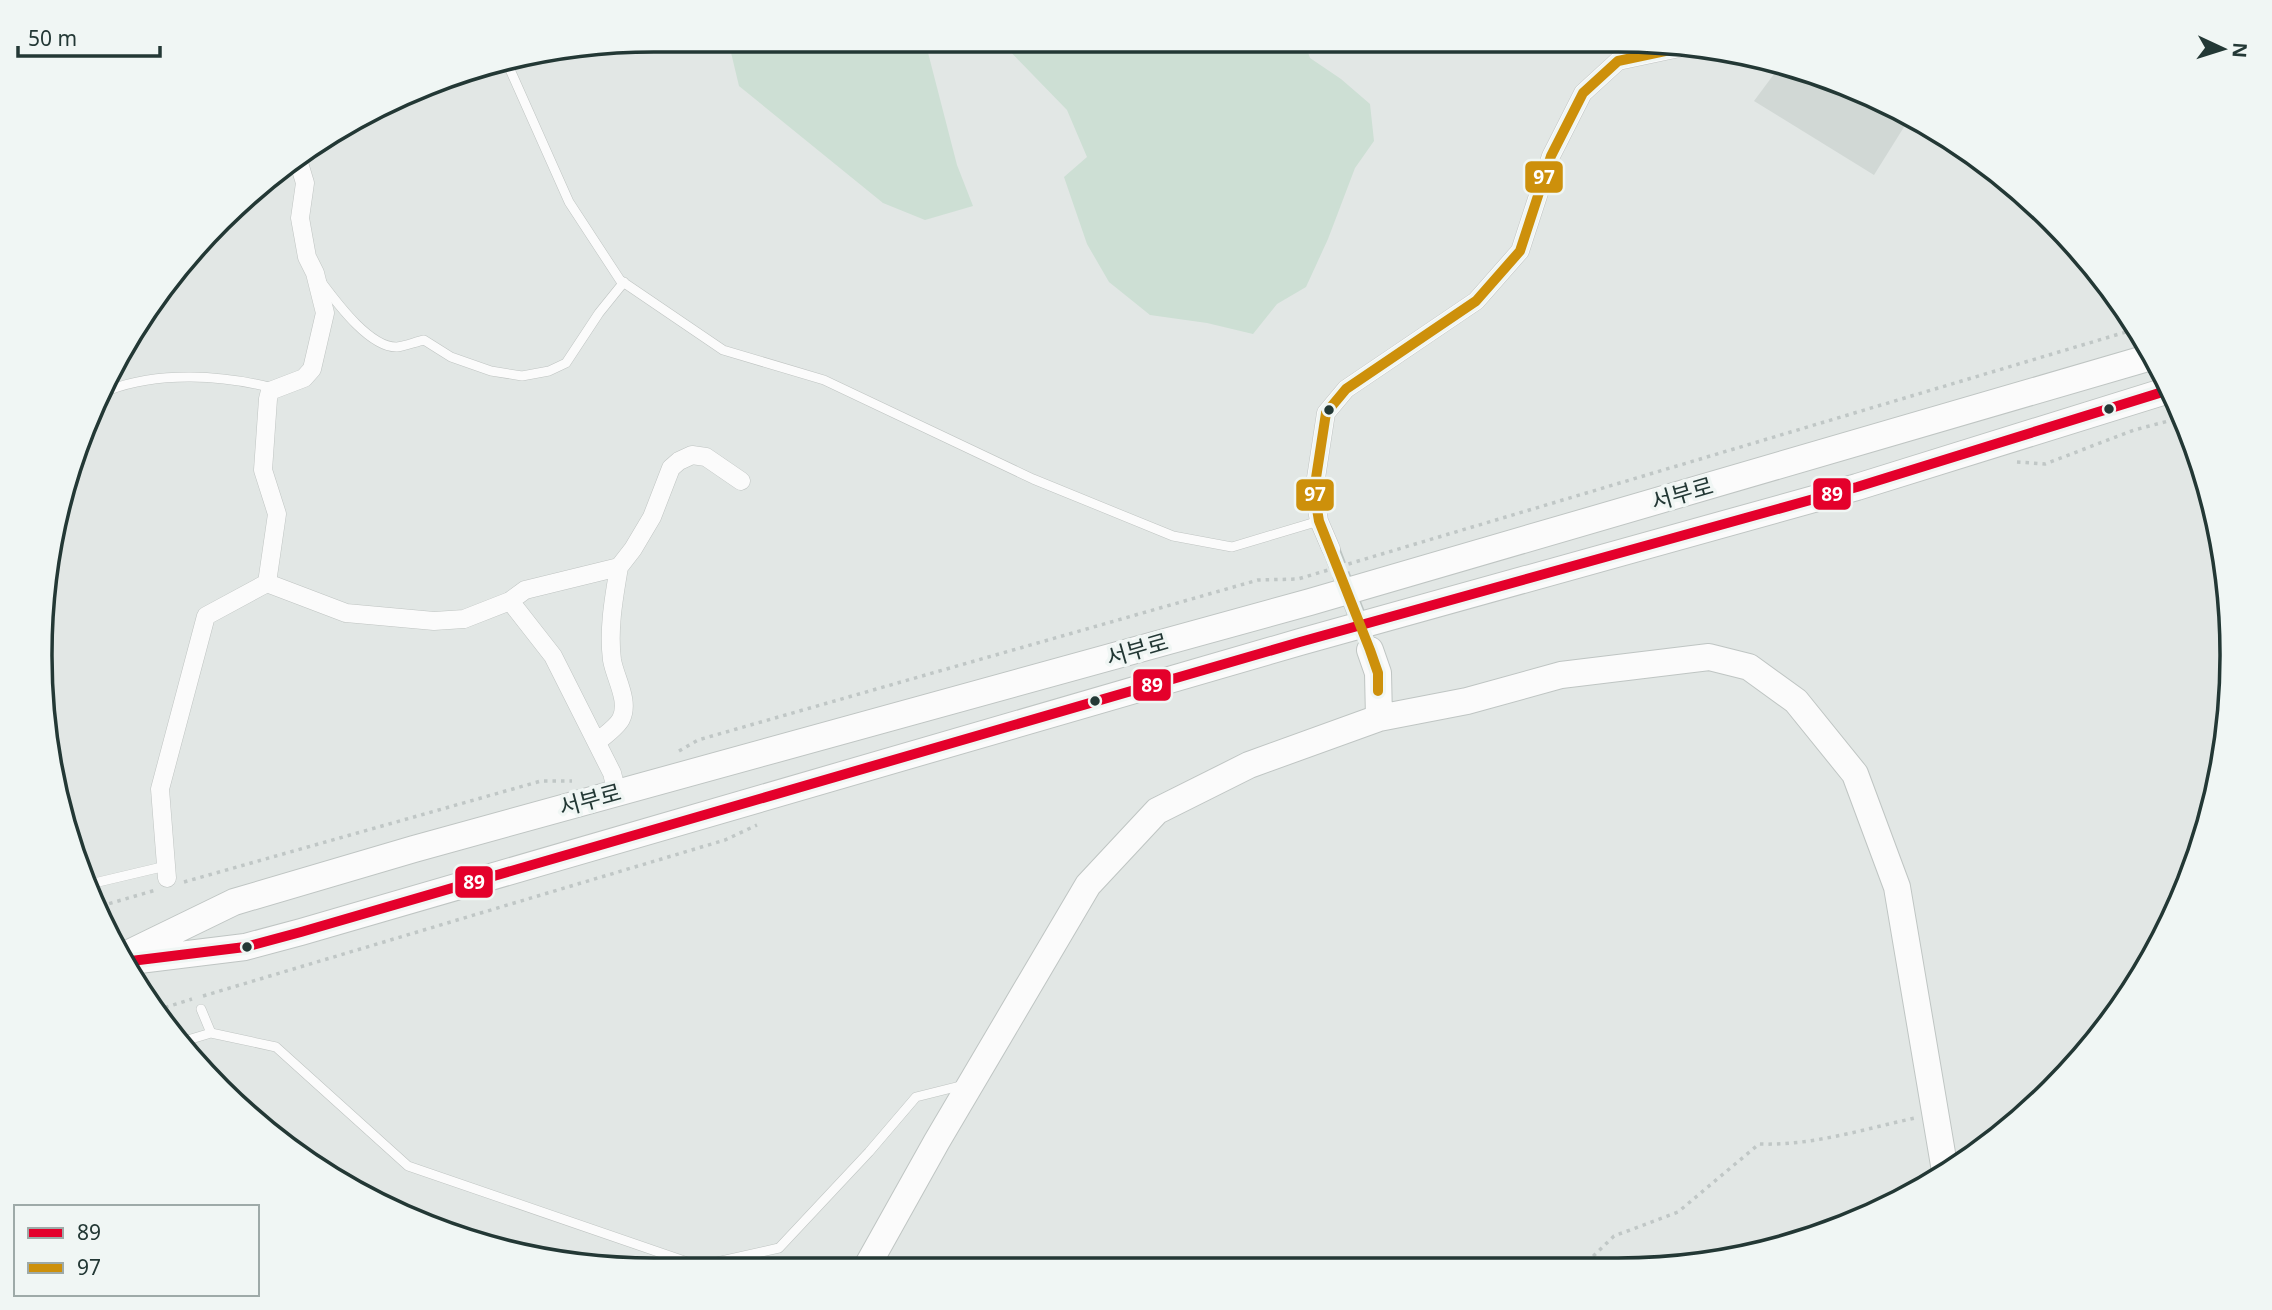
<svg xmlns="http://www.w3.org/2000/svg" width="2272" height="1310" font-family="'Noto Sans','Noto Sans KR',sans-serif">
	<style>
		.built { fill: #d1d8d5 }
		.green { fill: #cddfd4 }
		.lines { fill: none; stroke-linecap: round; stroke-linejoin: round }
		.street-tunnel { stroke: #bcc4c2; stroke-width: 18; stroke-dasharray: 18 9; stroke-linecap: butt }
		.lane-casing { stroke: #bfc4c2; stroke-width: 10 }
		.street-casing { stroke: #bfc4c2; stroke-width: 19 }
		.secondary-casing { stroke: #bfc5c3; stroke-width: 28 }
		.path { stroke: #c0c7c6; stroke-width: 3.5; stroke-dasharray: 3.5 5; stroke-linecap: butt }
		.lane { stroke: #fbfbfb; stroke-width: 9 }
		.street { stroke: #fbfbfb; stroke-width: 18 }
		.secondary { stroke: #fbfbfb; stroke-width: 26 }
		.bus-1-casing { stroke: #f0f6f4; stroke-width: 16 }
		.bus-2-casing { stroke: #f0f6f4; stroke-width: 16 }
		.bus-1 { stroke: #e4002b; stroke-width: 10 }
		.bus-2 { stroke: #cd900b; stroke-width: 10 }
		.bus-dot { fill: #233835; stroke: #f0f6f4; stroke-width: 2.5 }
		.labels { text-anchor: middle; stroke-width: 7; stroke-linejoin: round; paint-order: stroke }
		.street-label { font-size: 23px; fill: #233835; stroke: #f0f6f4 }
		.rim { fill: none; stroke: #233835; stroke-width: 3.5 }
		.line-badge { stroke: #f0f6f4; stroke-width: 2.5 }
		.badge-label { font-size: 19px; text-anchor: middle; font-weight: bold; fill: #fff }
	</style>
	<rect width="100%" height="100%" fill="#e2e7e5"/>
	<path class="built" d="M1780,66L1814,73L1909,119L1874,175L1754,101Z"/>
	<path class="green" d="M728,40L925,41L957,165L973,206L925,220L883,203L739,86Z
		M1000,41H1304L1310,58L1341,79L1370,104L1374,141L1355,168L1328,239L1306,287L1277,304L1253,334L1207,323L1150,315L1109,282L1087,244L1064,177L1087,157L1067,110Z"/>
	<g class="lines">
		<path class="street-tunnel" d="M1331,549L1364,634"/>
		<defs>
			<path id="lane" d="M508,65L569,202L620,280L723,350L824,380L1033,479L1173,536L1232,547L1319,521
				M322,283C337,303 370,348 397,347C406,346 415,342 424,340L451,357L491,371L522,376L549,371L566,363L599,313L624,282
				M109,390C160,371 222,375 273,388
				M90,884L166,866
				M201,1009L211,1033
				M181,1042L211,1033L276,1047L408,1166L699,1266L779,1248L869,1152L916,1097L964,1085"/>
			<path id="street" d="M1331,549L1319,521L1314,491L1326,413L1346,389L1476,301L1520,251L1551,156L1583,93L1618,61L1684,47
				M267,583L346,613L434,621L464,619L510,601L553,656L612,773L617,793
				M510,601L525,590L619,567L633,549L652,517L671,468L679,461L692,455L706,457L741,481
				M597,742C604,736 617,727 621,719C630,701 615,678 612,660C608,629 614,597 619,567
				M167,878L160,789L206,616L267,583L277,514L263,470L268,399L270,391L304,378L312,369L325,313L315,273L307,257L300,218L305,183L299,163L294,160"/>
			<path id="secondary" d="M1370,650L1378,673L1379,718
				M127,954L234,902L414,849L1310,602L2151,357
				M131,961L245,947L301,932L1300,642L1857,487L2169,390
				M866,1268L937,1141L1088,885L1157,811L1249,765L1379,718L1467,701L1561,675L1709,657L1749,667L1796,701L1855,774L1897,887L1945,1171"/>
		</defs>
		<use href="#lane" class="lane-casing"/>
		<use href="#street" class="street-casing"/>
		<use href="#secondary" class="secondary-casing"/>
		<path class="path" d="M2017,462L2045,464L2134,430L2184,417
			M679,751L698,740L1258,580L1298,579L2136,329
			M184,882L541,781H572
			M101,906L156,890
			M203,996L725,840L757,825
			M157,1010L192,999
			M1581,1268L1614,1236L1678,1212L1759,1144C1812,1146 1864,1129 1915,1118"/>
		<use href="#lane" class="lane"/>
		<use href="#street" class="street"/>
		<use href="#secondary" class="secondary"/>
		<defs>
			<path id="bus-1" d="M131,961L245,947L301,932L1300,642L1857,487L2169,390"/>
			<path id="bus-2" d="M1378,691V673L1370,650L1319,521L1314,491L1326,413L1346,389L1476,301L1520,251L1551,156L1583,93L1618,61L1684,47"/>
		</defs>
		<use href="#bus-1" class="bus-1-casing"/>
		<use href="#bus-2" class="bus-2-casing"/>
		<use href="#bus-1" class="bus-1"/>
		<use href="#bus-2" class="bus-2"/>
	</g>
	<g class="bus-dot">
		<circle cx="2109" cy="409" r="6"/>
		<circle cx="1329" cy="410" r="6"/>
		<circle cx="1095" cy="701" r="6"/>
		<circle cx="247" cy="947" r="6"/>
	</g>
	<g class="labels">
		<g class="street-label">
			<text transform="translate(1682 494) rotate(-16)" y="8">서부로</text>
			<text transform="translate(1137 650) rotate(-16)" y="8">서부로</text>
			<text transform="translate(590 800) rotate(-15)" y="8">서부로</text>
		</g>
	</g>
	<path d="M0 0H2272V1310H0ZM654 52H1618A602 602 0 0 1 2220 654V656A602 602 0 0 1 1618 1258H654A602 602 0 0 1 52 656V654A602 602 0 0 1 654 52Z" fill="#f0f6f4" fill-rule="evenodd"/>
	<path class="rim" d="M654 52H1618A602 602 0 0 1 2220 654V656A602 602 0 0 1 1618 1258H654A602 602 0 0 1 52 656V654A602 602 0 0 1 654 52Z"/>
	<g class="line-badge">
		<rect x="1524" y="160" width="40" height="34" rx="7" fill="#cd900b"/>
		<rect x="1812" y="477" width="40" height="34" rx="7" fill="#e4002b"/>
		<rect x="1295" y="478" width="40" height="34" rx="7" fill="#cd900b"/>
		<rect x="1132" y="668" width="40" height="34" rx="7" fill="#e4002b"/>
		<rect x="454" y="865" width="40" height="34" rx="7" fill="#e4002b"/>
	</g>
	<g class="badge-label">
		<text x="1544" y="184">97</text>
		<text x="1832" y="501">89</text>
		<text x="1315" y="501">97</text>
		<text x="1152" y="692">89</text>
		<text x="474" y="889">89</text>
	</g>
	<rect x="14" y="1205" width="245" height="91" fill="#f0f6f4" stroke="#9eaaa8" stroke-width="2"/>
	<rect x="28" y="1228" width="35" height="10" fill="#e4002b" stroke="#9eaaa8" stroke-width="2"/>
	<text x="77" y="1240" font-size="21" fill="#233835">89</text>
	<rect x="28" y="1263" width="35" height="10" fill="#cd900b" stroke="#9eaaa8" stroke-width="2"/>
	<text x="77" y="1275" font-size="21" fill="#233835">97</text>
	<g transform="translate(2223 49) rotate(94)" stroke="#f0f6f4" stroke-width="5" paint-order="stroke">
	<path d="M0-5L12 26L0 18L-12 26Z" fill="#233835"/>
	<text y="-10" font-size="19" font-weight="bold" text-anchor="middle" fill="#233835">N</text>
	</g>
	<path d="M18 46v10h142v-10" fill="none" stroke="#233835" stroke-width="3.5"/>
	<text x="28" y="46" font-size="21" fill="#233835" stroke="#f0f6f4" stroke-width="5" paint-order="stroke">50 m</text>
</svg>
